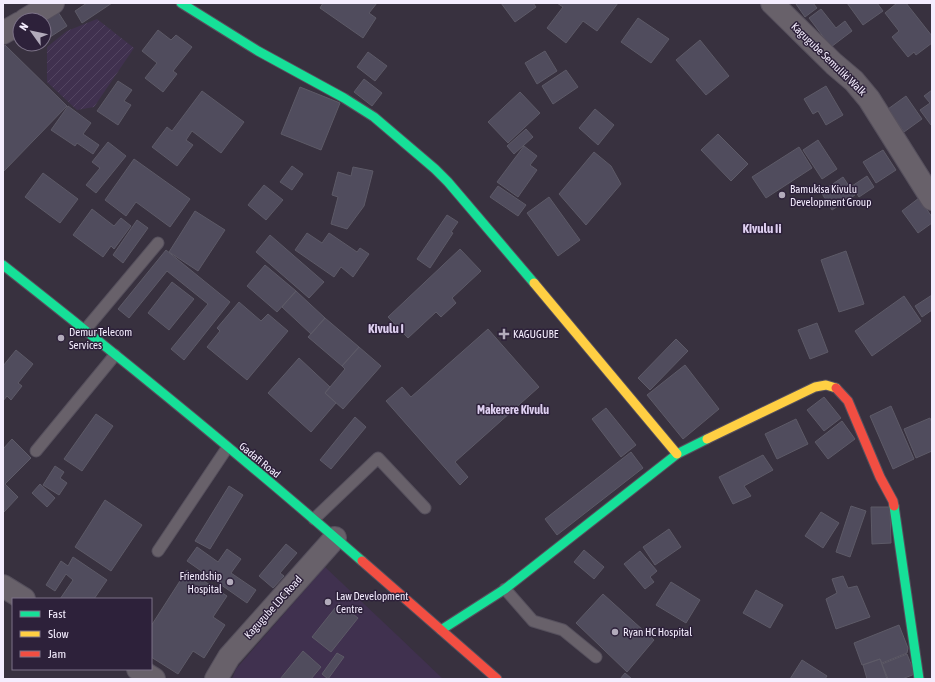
<svg xmlns="http://www.w3.org/2000/svg" width="935" height="682" font-family="'Asap Condensed',sans-serif">
	<style>
		.built { fill: #40314f }
		.industrial { fill: url(#industrial-furrows) }
		.building { fill: #504c5d; stroke: #5d5a67 }
		.lines { fill: none; stroke-linecap: round; stroke-linejoin: round }
		.lane-casing { stroke: #56505d; stroke-width: 13 }
		.street-casing { stroke: #56505d; stroke-width: 24 }
		.fast-casing { stroke: #56505d; stroke-width: 11 }
		.slow-casing { stroke: #56505d; stroke-width: 11 }
		.jam-casing { stroke: #56505d; stroke-width: 11 }
		.lane { stroke: #68616a; stroke-width: 11 }
		.street { stroke: #68616a; stroke-width: 22 }
		.fast { stroke: #16e098; stroke-width: 9 }
		.slow { stroke: #ffcf43; stroke-width: 9 }
		.jam { stroke: #f24e42; stroke-width: 9 }
		.poi-dot { fill: #b2abbb; stroke: #2d213a; stroke-width: 1.5 }
		.labels { text-anchor: middle; stroke-width: 3; stroke-linejoin: round; paint-order: stroke }
		.street-label { font-size: 11px; fill: #f4edfe; stroke: #2d213a }
		.poi-label { font-size: 11px; fill: #f4edfe; stroke: #2d213a; text-anchor: start }
		.neighbourhood-label { font-size: 12px; font-weight: bold; fill: #decff0; stroke: #2d213a }
		.quarter-label { font-size: 13px; font-weight: bold; fill: #decff0; stroke: #2d213a }
	</style>
	<defs>
		<pattern id="industrial-furrows" width="10" height="10" patternUnits="userSpaceOnUse"><rect width="10" height="10" fill="#40314f"/><path d="M-1 1l2-2M0 10L10 0M9 11l2-2" fill="none" stroke="#534561"/></pattern>
	</defs>
	<rect width="100%" height="100%" fill="#38313f"/>
	<path class="built" d="M325,567L399,637L443,679H232L236,669Z"/>
	<path class="industrial" d="M97,19L134,48L94,107L77,110L47,82V47L67,31Z"/>
	<path class="building" d="M87,3H112L82,23L75,11Z
		M323,3H377L369,13L376,18L363,38L320,8Z
		M501,3H533L536,7L515,22Z
		M557,3H618L597,31L583,21L566,43L547,28L563,7Z
		M798,3H813L817,8L805,17L796,4Z
		M847,3H877L883,11L863,25Z
		M897,3H906L932,36V43L916,55L914,52L908,57L892,37L899,31L885,13Z
		M821,9L836,28L845,21L852,31L831,47L809,18Z
		M58,12L67,26L44,41V21Z
		M638,18L669,39L651,63L621,42Z
		M158,30L171,40L176,35L192,47L173,71L177,74L163,92L145,78L157,63L142,51Z
		M700,40L729,76L706,95L676,60Z
		M29,44H39L32,49Z
		M5,45L67,106L3,172V48Z
		M545,51L557,71L537,84L525,63Z
		M368,52L387,66L375,81L357,67Z
		M566,70L578,87L553,104L542,86Z
		M364,79L382,93L372,106L354,92Z
		M118,81L132,90L124,101L131,105L118,125L97,111Z
		M826,86L843,115L826,125L818,111L813,114L804,99Z
		M300,87L340,103L321,150L281,134Z
		M932,90V124L931,125L920,110L930,103L924,96Z
		M202,91L244,122L221,153L192,131L186,140L193,145L177,166L152,147L167,127L172,131Z
		M520,92L540,113L508,143L488,122Z
		M906,96L922,119L904,132L888,109Z
		M68,106L91,123L83,134L99,145L93,154L77,143L75,146L51,130Z
		M595,109L614,125L598,145L579,128Z
		M526,129L533,137L514,154L507,146Z
		M718,134L748,164L731,181L701,150Z
		M818,140L837,169L822,179L803,150Z
		M108,142L126,156L96,193L86,185L100,168L92,162Z
		M524,146L537,156L530,165L537,170L518,197L497,182Z
		M799,147L812,168L766,198L752,177Z
		M883,150L896,170L876,183L863,162Z
		M594,152L611,166L621,184L586,225L559,194Z
		M134,159L190,199L170,227L136,202L126,216L105,200Z
		M292,166L303,174L292,190L280,182Z
		M353,167L373,171L364,206L347,229L331,224L338,197L332,195L338,172L351,176Z
		M43,173L78,199L60,223L25,197Z
		M867,176L874,187L859,197L852,186Z
		M843,177L855,195L832,210L821,192Z
		M264,185L283,200L266,220L248,205Z
		M498,186L526,205L518,216L490,197Z
		M549,197L580,240L558,256L527,213Z
		M919,198L932,217V223L918,233L902,211Z
		M92,209L114,226L121,218L131,226L114,249L111,246L103,257L73,235Z
		M195,211L225,230L198,271L169,252Z
		M447,215L458,222L451,232L453,233L430,268L417,259Z
		M137,220L148,228L123,263L113,255Z
		M307,233L322,243L329,233L357,252L360,248L369,254L353,277L341,267L334,277L295,250Z
		M270,235L324,282L309,298L256,252Z
		M460,249L481,271L452,298L456,303L441,317L436,312L408,338L388,317Z
		M166,250L230,302L184,360L171,349L208,304L167,271L129,318L118,309Z
		M846,251L864,304L839,312L821,260Z
		M265,265L296,291L277,312L247,286Z
		M172,282L194,299L169,330L148,313Z
		M296,291L325,318L311,334L282,307Z
		M932,295V310L922,317L915,306Z
		M904,296L921,321L872,356L855,331Z
		M239,302L261,321L268,314L288,331L247,380L207,347L220,331L217,328Z
		M325,318L359,347L342,366L308,337Z
		M817,323L828,352L810,359L798,330Z
		M488,329L539,387L455,462L468,477L460,485L386,401L402,387L411,397Z
		M676,339L688,351L650,390L638,378Z
		M359,347L381,366L343,409L325,393L345,369L342,366Z
		M16,350L33,364L18,383L22,386L11,400L7,396L3,401V366Z
		M299,358L330,387L325,393L336,403L311,432L268,393Z
		M685,365L719,409L683,439L647,395Z
		M824,397L841,418L824,431L807,410Z
		M891,406L914,459L893,469L870,416Z
		M606,408L636,445L621,457L592,419Z
		M96,414L113,426L82,471L64,459Z
		M355,417L366,427L331,469L320,460Z
		M930,418L932,423V451L916,458L904,429Z
		M796,419L808,444L777,459L765,434Z
		M842,421L855,439L828,459L815,442Z
		M12,439L31,458L5,484L18,497L4,512L3,449Z
		M631,452L643,468L557,535L545,519Z
		M763,455L773,470L744,486L751,496L733,504L719,477Z
		M55,466L64,472L60,478L67,483L59,495L43,485Z
		M40,484L55,498L47,507L32,493Z
		M229,486L243,495L210,549L195,541Z
		M105,500L142,525L111,571L75,547Z
		M851,506L866,511L850,557L836,552Z
		M871,507H890L891,543L872,544Z
		M821,512L839,523L823,548L805,536Z
		M669,529L681,547L655,565L643,547Z
		M286,544L297,553L280,573L284,576L273,588L259,576Z
		M197,547L218,562L227,549L241,559L231,573L256,590L247,603L187,561Z
		M584,550L604,567L594,579L574,562Z
		M640,551L657,571L650,577L654,582L645,589L624,564Z
		M73,557L107,580L94,599H60L73,580L66,574L55,591L46,585L61,561L68,566Z
		M187,570L227,596L213,617L225,625L204,658L193,651L178,674L151,657V626Z
		M843,576L848,588L857,586L870,617L836,629L826,599L837,593L832,579Z
		M671,582L700,600L686,623L656,605Z
		M756,590L783,605L770,628L743,613Z
		M603,594L654,640L627,672L576,623Z
		M339,603L358,618L331,652L312,637Z
		M899,625L908,648L907,653L882,663L880,659L862,665L854,643Z
		M303,651L321,667L311,679H280Z
		M337,653L344,657L328,679L322,674Z
		M907,654L915,674L902,679H888L882,664Z
		M880,659L887,679H867L863,665Z
		M802,660L827,676L825,679H790Z
		M625,673L632,679H620Z"/>
	<g class="lines">
		<defs>
			<path id="lane" d="M85,330L158,243
				M36,451L115,355
				M314,519L378,458L425,508
				M158,551L227,448
				M505,589L533,621L563,630L596,657"/>
			<path id="street" d="M772,3L834,64L854,81L869,99L932,199
				M25,20L53,3
				M3,33L20,23
				M3,586L24,599
				M138,669L154,679
				M216,679L229,657L335,538"/>
			<path id="fast" d="M181,3L258,51L344,98L374,117L435,169L448,182L534,283
				M3,265C125,361 245,459 362,561
				M894,506L919,679
				M441,630L505,589L677,454L707,439"/>
			<path id="slow" d="M534,283L677,454
				M707,439L815,387L826,385L836,388"/>
			<path id="jam" d="M836,388L848,401L880,477L893,501L894,506
				M362,561L497,679"/>
		</defs>
		<use href="#lane" class="lane-casing"/>
		<use href="#street" class="street-casing"/>
		<use href="#fast" class="fast-casing"/>
		<use href="#slow" class="slow-casing"/>
		<use href="#jam" class="jam-casing"/>
		<use href="#lane" class="lane"/>
		<use href="#street" class="street"/>
		<use href="#fast" class="fast"/>
		<use href="#slow" class="slow"/>
		<use href="#jam" class="jam"/>
	</g>
	<g class="poi-dot">
		<circle cx="782" cy="195" r="4"/>
		<path d="M502 328h4v4h4v4h-4v4h-4v-4h-4v-4h4z"/>
		<circle cx="61" cy="338" r="4"/>
		<circle cx="230" cy="582" r="4"/>
		<circle cx="328" cy="602" r="4"/>
		<circle cx="615" cy="632" r="4"/>
	</g>
	<g class="labels">
		<g class="street-label">
			<text transform="translate(829 59) rotate(44)" y="4">Kagugube Semuliki Walk</text>
			<text transform="translate(260 460) rotate(39)" y="4">Gadafi Road</text>
			<text transform="translate(273 607) rotate(-48)" y="4">Kagugube LDC Road</text>
		</g>
		<g class="poi-label">
			<text x="790" y="193">Bamukisa Kivulu<tspan x="790" dy="13">Development Group</tspan></text>
			<text x="69" y="336">Demur Telecom<tspan x="69" dy="13">Services</tspan></text>
			<text x="513" y="338">KAGUGUBE</text>
			<text x="222" y="580" text-anchor="end">Friendship<tspan x="222" dy="13">Hospital</tspan></text>
			<text x="336" y="600">Law Development<tspan x="336" dy="13">Centre</tspan></text>
			<text x="623" y="636">Ryan HC Hospital</text>
		</g>
		<g class="neighbourhood-label">
			<text x="513" y="414">Makerere Kivulu</text>
		</g>
		<g class="quarter-label">
			<text x="762" y="233">Kivulu Ii</text>
			<text x="386" y="333">Kivulu I</text>
		</g>
	</g>
	<rect width="935" height="682" fill="none" stroke="#f4edfe" stroke-width="8"/>
	<rect x="12" y="598" width="140" height="72" fill="#2d213a" stroke="#7d7388"/>
	<rect x="20" y="611" width="20" height="6" fill="#16e098" stroke="#7d7388"/>
	<text x="48" y="618" font-size="12" fill="#f4edfe">Fast</text>
	<rect x="20" y="631" width="20" height="6" fill="#ffcf43" stroke="#7d7388"/>
	<text x="48" y="638" font-size="12" fill="#f4edfe">Slow</text>
	<rect x="20" y="651" width="20" height="6" fill="#f24e42" stroke="#7d7388"/>
	<text x="48" y="658" font-size="12" fill="#f4edfe">Jam</text>
	<g transform="translate(32 32) rotate(303)"><circle r="19" fill="#2d213a" stroke="#7d7388"/>
	<path d="M0-3L7 15L0 10L-7 15Z" fill="#b2abbb"/>
	<text y="-6" font-size="11" font-weight="bold" text-anchor="middle" fill="#f4edfe">N</text>
	</g>
</svg>
